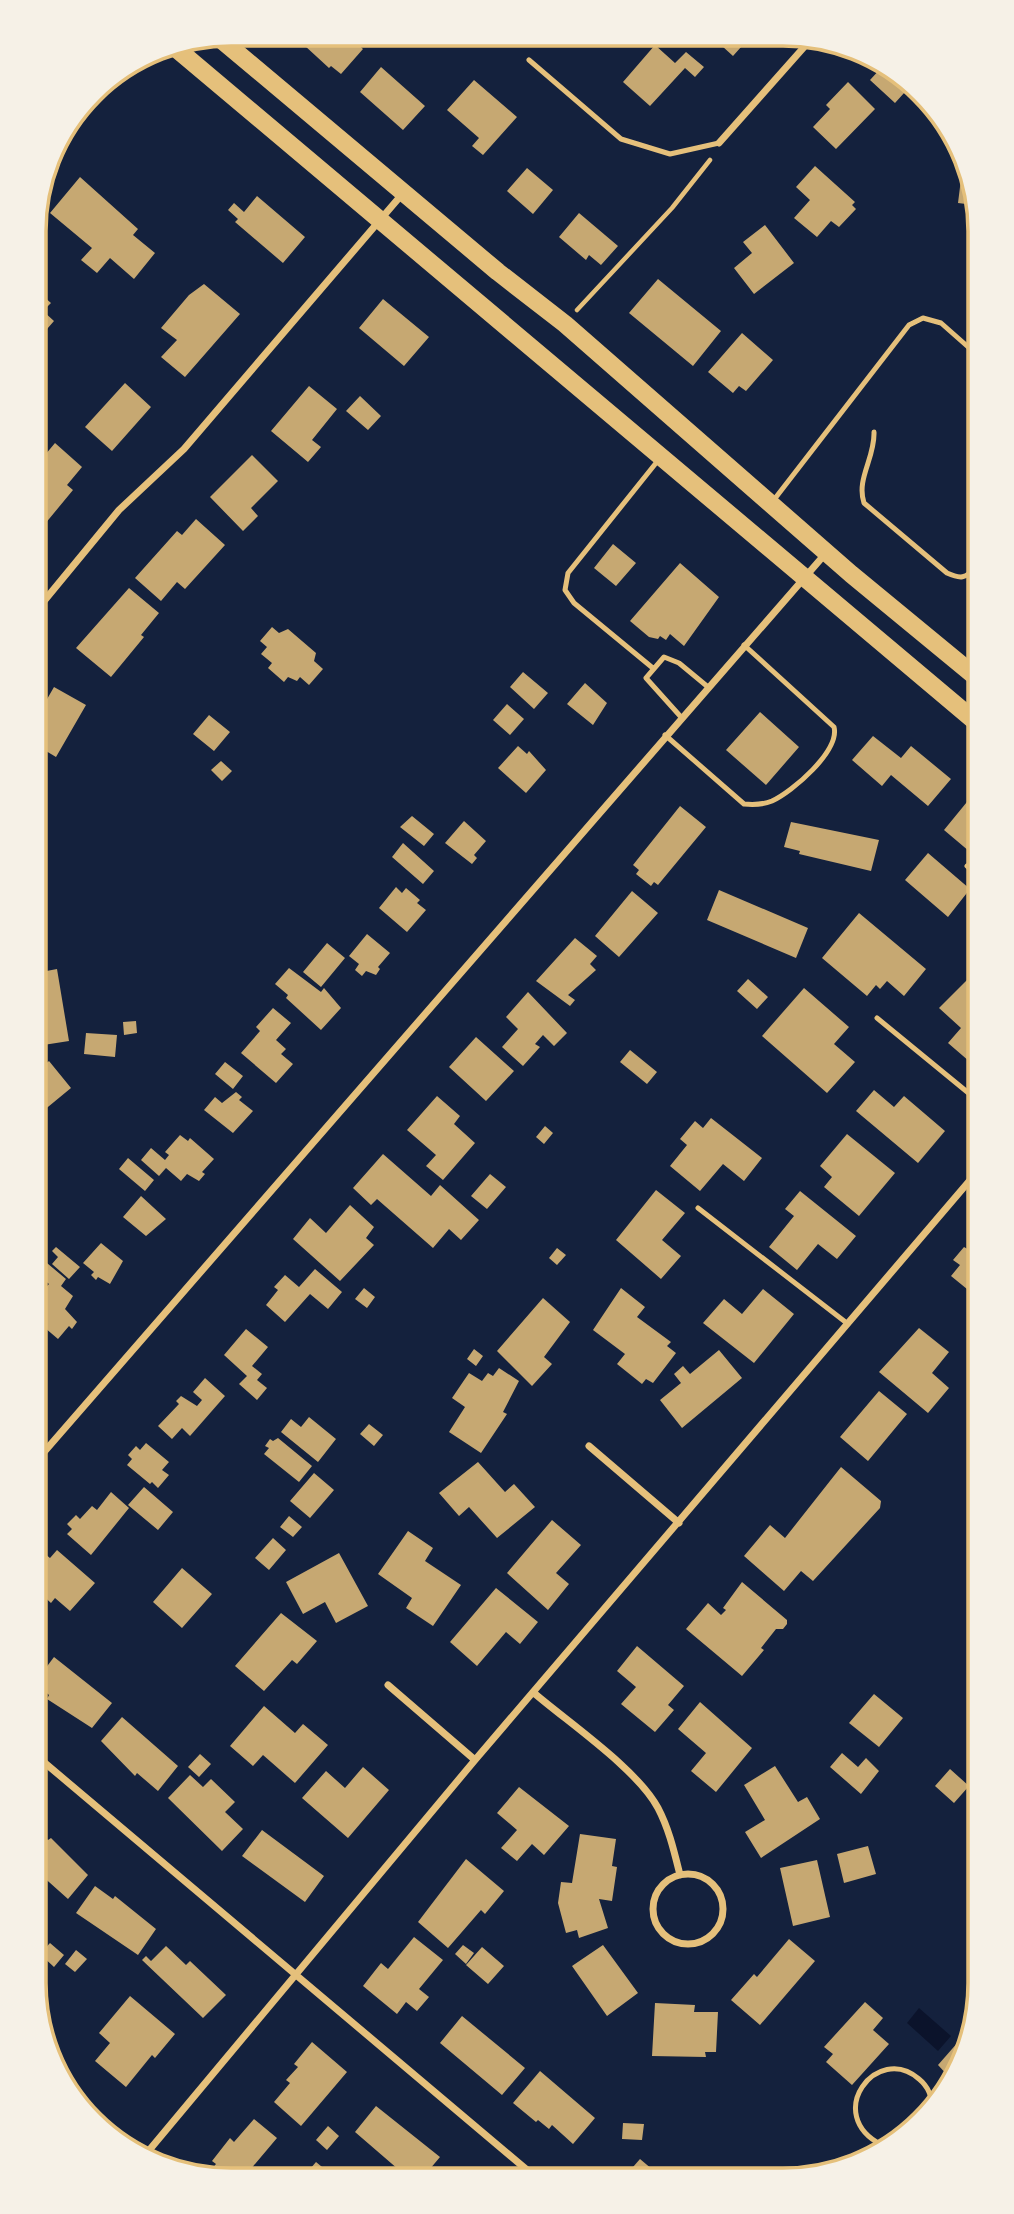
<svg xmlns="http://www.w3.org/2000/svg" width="1014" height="2214" font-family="Quicksand,sans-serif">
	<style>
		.water { fill: #0b132b }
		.building { fill: #c6a872 }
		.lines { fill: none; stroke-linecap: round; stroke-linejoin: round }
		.path { stroke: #e5c07b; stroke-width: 4.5 }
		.service { stroke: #e5c07b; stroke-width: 5 }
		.minor { stroke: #e5c07b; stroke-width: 7 }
		.primary { stroke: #e5c07b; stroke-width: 18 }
		.rim { fill: none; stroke: #e5c07b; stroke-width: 3.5 }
	</style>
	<rect width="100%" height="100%" fill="#14213d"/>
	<path class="water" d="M919,2008L951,2036L938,2051L907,2023Z"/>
	<path class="building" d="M292,34H346L363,49L341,74L331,66L329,68Z
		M711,36L750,37L733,56Z
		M655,45L675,63L686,52L704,67L695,77L685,68L650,106L623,82Z
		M381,67L425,106L403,130L360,92Z
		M882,67L914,82L895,103L870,80Z
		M474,80L517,117L483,155L472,146L479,138L447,110Z
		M848,82L875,109L836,149L813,127L830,109L826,105Z
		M815,166L855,202L852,205L856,209L839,227L831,221L817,237L794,218L810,200L796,187Z
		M527,168L553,190L533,214L507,191Z
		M80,177L138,229L133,235L155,253L134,279L110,258L97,273L81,260L92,248L50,213Z
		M961,179L974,181V205L958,203Z
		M257,196L305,237L283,263L235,222L238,219L228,210L234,203L244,212Z
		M579,213L618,246L601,265L589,255L586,260L559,237Z
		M765,225L794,263L754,294L734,268L752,253L743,242Z
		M658,279L721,331L693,366L629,313Z
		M204,284L240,314L185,377L161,357L177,340L161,328L189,295Z
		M34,288L51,303L43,311L54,321L34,344Z
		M383,299L429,337L404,366L359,328Z
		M742,333L773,360L746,391L739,386L733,393L708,372Z
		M125,383L151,407L112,451L85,427Z
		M309,386L337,409L312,440L321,447L308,462L271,431Z
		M360,396L381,416L368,430L346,411Z
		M55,443L82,467L67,485L73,490L35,536V467Z
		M252,455L278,481L251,508L258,516L243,531L210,497Z
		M196,519L225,545L185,589L177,582L161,601L135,578L177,531L182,535Z
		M613,544L636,563L616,586L594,568Z
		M680,563L719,597L684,646L670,634L666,640L660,636L658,639L649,637L630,621Z
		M129,588L159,613L141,635L144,637L111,677L76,648Z
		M272,627L279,633L288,629L316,653L314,661L323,669L309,685L300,677L297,681L288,677L284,682L268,668L272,663L261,654L267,647L260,641Z
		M523,672L548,693L534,709L510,687Z
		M585,683L607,703L593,725L567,704Z
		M54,687L86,705L56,757L36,745L35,720Z
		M507,704L524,719L510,735L493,720Z
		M760,712L799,747L766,785L726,750Z
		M209,715L230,732L214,751L193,734Z
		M873,736L901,758L911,746L951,779L928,806L891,775L882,786L852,760Z
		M518,746L527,754L529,751L546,770L526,793L498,768Z
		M221,761L232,771L222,781L211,770Z
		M971,797L976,801V857L944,830Z
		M680,806L706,827L658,885L654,882L651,886L636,874L639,870L633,865Z
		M412,816L434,834L424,846L400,827Z
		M464,821L486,841L474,855L477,858L472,864L445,843Z
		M791,822L879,840L871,871L799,854L800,851L784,847Z
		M403,843L434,871L423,884L392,857Z
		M928,853L970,889L948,917L905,880Z
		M396,887L402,893L406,888L420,900L417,903L426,910L407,932L379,908Z
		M719,890L808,928L796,958L707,920Z
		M632,891L658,913L619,957L595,936Z
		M859,913L926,969L904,996L887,981L880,989L876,985L867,996L822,958Z
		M367,934L390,953L378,967L380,969L376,975L366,971L362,976L355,970L359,964L349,956Z
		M575,938L597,956L590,964L596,970L568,995L575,1000L570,1006L536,981Z
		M327,943L345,958L321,987L303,972Z
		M289,968L321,992L324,988L341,1008L321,1030L286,998L288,995L275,984Z
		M57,969L69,1041L37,1046L36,973Z
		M748,979L768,997L757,1009L737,991Z
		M967,980L977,990V1029L973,1033L977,1036V1068L948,1043L961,1028L939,1008Z
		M804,988L849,1027L834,1044L855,1062L827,1093L762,1036Z
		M528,992L567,1033L554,1046L543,1035L535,1044L540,1047L523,1066L502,1047L518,1029L506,1017Z
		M273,1008L291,1023L276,1040L286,1049L281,1054L293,1064L276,1083L241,1053L260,1031L256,1027Z
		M136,1021L137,1033L124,1035L123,1022Z
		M86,1033L117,1035L115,1057L84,1054Z
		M476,1037L514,1071L486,1101L449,1067Z
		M630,1050L657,1072L647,1084L620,1062Z
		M49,1061L71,1088L37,1116V1071Z
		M225,1062L243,1076L233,1089L215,1074Z
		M874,1090L894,1107L904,1096L945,1131L918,1163L856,1111Z
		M236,1092L242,1097L239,1100L253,1111L233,1133L204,1110L215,1097L222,1103Z
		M437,1096L460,1116L454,1124L475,1143L443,1180L426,1166L436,1155L407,1130Z
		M711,1118L762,1158L744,1181L723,1164L700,1191L670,1166L687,1145L680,1139L695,1121L703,1128Z
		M545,1126L553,1133L544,1144L536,1137Z
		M847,1134L895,1173L859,1216L824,1187L832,1177L820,1166Z
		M180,1135L188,1141L190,1138L214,1159L202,1172L205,1174L199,1181L187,1174L181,1181L166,1168L159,1176L141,1160L151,1148L165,1160L169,1155L165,1152Z
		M383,1154L431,1196L440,1185L479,1220L461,1240L449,1229L433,1248L377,1199L371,1205L353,1188Z
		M128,1158L154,1180L145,1191L119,1169Z
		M490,1174L506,1187L487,1209L471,1196Z
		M656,1190L685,1213L662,1240L681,1256L661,1279L616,1240Z
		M800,1191L856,1236L837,1259L818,1244L797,1270L769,1247L794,1216L785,1209Z
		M141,1196L166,1219L146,1236L123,1217Z
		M350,1205L374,1227L366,1238L374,1245L340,1281L293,1239L310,1218L326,1233Z
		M101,1243L123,1261L110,1284L98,1277L96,1280L91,1275L94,1272L83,1263Z
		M56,1247L80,1267L69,1279L52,1264L58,1257L52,1251Z
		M964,1247L978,1255V1298L951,1276L960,1265L953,1260Z
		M557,1248L566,1255L557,1265L549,1258Z
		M41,1258L66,1279L61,1286L73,1296L65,1309L77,1322L72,1329L69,1326L58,1339L38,1322L37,1297L49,1284L37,1274V1262Z
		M315,1269L342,1292L328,1309L310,1294L285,1322L266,1305L278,1290L274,1287L285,1275L299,1287Z
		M364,1288L375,1297L367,1308L355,1299Z
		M621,1288L645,1307L637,1317L671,1342L667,1346L676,1353L653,1383L646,1379L642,1384L617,1364L625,1354L593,1330Z
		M763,1289L794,1314L754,1363L703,1323L724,1299L742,1314Z
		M543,1298L570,1322L544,1357L552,1364L532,1386L497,1351Z
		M919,1328L949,1352L932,1373L949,1388L928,1413L879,1372Z
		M246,1329L268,1347L252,1366L262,1374L257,1380L267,1388L257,1400L239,1384L247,1376L224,1355Z
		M474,1349L483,1356L476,1366L467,1359Z
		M719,1350L742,1378L682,1428L660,1400L681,1383L674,1374L683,1366L690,1374Z
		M499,1368L519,1381L503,1412L507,1414L481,1453L449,1432L465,1407L452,1398L469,1373L482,1381L488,1373L493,1376Z
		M205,1378L225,1396L190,1436L182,1428L172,1439L158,1426L179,1404L176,1401L181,1396L197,1406L202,1400L193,1392Z
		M879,1391L907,1414L868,1461L840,1437Z
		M309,1417L336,1439L318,1462L281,1432L291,1419L301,1427Z
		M369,1424L383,1435L374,1446L360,1434Z
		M278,1438L312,1466L299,1482L264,1454L269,1448L265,1446L270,1439L273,1441Z
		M146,1443L169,1462L162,1470L169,1475L158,1488L152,1482L150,1484L127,1465L132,1459L128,1455L136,1446L140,1450Z
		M478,1462L505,1492L514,1484L535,1507L497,1538L469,1507L459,1516L439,1493Z
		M841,1467L881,1501L880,1508L813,1581L801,1571L784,1591L744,1556L770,1525L785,1538Z
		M314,1473L334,1490L310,1518L290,1501Z
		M144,1487L173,1512L158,1530L128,1505Z
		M111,1492L129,1508L91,1555L67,1534L72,1529L67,1524L76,1515L80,1519L92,1506L97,1510Z
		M289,1516L302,1527L293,1537L280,1527Z
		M552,1520L581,1545L556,1573L569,1584L548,1610L507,1573Z
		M408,1531L433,1548L425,1561L461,1585L433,1626L406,1608L412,1598L378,1574Z
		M273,1538L286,1550L269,1570L255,1558Z
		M38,1548L50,1558L57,1550L95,1583L70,1611L55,1598L51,1603L39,1592Z
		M339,1553L368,1606L336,1623L325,1602L303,1614L286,1582Z
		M182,1568L212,1594L182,1628L153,1602Z
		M742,1582L787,1620V1624L783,1629H776L761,1648L764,1650L742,1676L686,1629L708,1603L721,1615L726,1610L723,1608Z
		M496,1588L538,1622L520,1644L506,1632L477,1666L450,1642Z
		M281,1613L317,1641L297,1664L292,1660L264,1691L235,1666Z
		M637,1646L684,1686L668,1705L674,1710L655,1732L621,1704L636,1687L617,1671Z
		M54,1657L112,1703L92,1728L47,1699L49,1695L39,1686V1677Z
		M874,1694L903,1718L879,1747L849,1723Z
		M700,1702L752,1748L716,1792L691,1771L706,1753L678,1729Z
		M264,1706L295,1733L303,1724L328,1745L295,1783L263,1755L253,1766L230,1746Z
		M122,1717L178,1766L158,1791L137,1773L135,1776L101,1741Z
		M842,1753L858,1767L866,1758L879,1771L861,1794L830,1767Z
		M200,1754L211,1764L199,1777L188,1767Z
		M775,1766L798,1802L807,1797L820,1819L761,1858L745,1832L765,1820L744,1785Z
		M363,1767L389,1790L348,1838L302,1798L326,1771L345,1788Z
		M950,1769L969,1786L954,1803L935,1786Z
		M190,1775L203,1787L211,1779L235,1802L225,1812L243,1829L222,1851L168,1798Z
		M519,1787L569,1826L544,1855L532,1844L517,1861L501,1848L517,1830L497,1813Z
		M262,1830L324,1876L305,1902L242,1856Z
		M39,1833L48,1840L51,1838L88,1875L68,1899L40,1874Z
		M580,1834L616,1839L612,1866L617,1867L612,1901L599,1899L608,1928L579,1938L577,1930L566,1933L558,1903L561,1882L572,1883Z
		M868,1846L876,1874L844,1883L837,1854Z
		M466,1859L504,1891L485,1914L481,1910L448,1948L418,1922Z
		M817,1860L830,1917L793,1926L780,1868Z
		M95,1886L113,1899L115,1896L156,1929L138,1955L76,1913Z
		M414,1937L443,1960L419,1989L429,1997L417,2011L406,2002L397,2014L363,1986L381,1963L388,1969Z
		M789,1939L815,1961L760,2025L731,2000L754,1974L757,1977Z
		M50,1943L64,1955L54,1967L40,1954Z
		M463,1945L474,1953L466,1964L455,1954Z
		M603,1945L638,1993L607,2016L572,1966Z
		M166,1946L186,1965L190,1961L226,1995L203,2018L142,1960L146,1956L151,1961Z
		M482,1947L504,1966L488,1984L466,1965Z
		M76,1950L87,1959L75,1972L65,1964Z
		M130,1996L175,2034L155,2058L152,2055L126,2087L95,2061L110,2043L99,2033Z
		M865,2002L883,2018L873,2030L889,2044L852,2085L826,2062L833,2054L824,2047Z
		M655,2003L695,2005L694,2012H718L716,2052H705L706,2057L652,2056Z
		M462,2016L525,2068L502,2095L440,2043Z
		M959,2041L968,2049L966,2060L941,2098L939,2091L950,2078L938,2065Z
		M312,2042L347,2072L301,2126L274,2102L290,2083L286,2080L298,2067L294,2064Z
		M540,2071L595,2118L573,2144L552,2125L549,2129L538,2120L536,2122L513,2103Z
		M376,2106L440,2157L424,2176H406L355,2132Z
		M254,2119L277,2138L244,2177H205L216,2164L212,2161L230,2138L234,2142Z
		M623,2123L644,2124L642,2140L622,2139Z
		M328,2126L339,2136L327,2150L316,2140Z
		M640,2159L659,2175H626Z
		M316,2162L333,2176H304Z"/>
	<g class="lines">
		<path class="path" d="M577,310L672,208L710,160"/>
		<path class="service" d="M529,60L621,139L670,154L719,143
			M874,432C875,458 856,479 864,503L947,573C960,579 966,579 975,567
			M773,501L909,325L923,318L941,323L975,353
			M654,669L574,603L565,590L568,573L660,458
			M681,717L646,678L664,657L679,663L708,687
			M665,735L744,804C754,805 762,805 772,801C792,792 840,751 834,727L744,645
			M967,866L976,875
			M877,1018L977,1100
			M698,1208L848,1324
			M882,2145C822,2115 877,2042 919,2079C930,2088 933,2100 932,2113"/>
		<path class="minor" d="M719,143L813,37
			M53,144L114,73
			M35,612L119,510L184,449L404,192
			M589,1446L679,1523
			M38,1459L826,553
			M388,1685L475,1760
			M534,1693C569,1723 637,1769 658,1808C669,1829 674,1851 680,1875
			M39,1758L533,2175
			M653 1909a35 35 0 1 1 70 0a35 35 0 1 1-70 0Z
			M146,2154L475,1760L977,1172"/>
		<path class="primary" d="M217,36L498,272L565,324L851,574L976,677
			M172,45L976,722"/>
	</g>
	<path d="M0 0H1014V2214H0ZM231 46H783A185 185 0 0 1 968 231V1983A185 185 0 0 1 783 2168H231A185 185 0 0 1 46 1983V231A185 185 0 0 1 231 46Z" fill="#f6f1e7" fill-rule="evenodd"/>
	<path class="rim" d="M231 46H783A185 185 0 0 1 968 231V1983A185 185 0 0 1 783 2168H231A185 185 0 0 1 46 1983V231A185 185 0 0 1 231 46Z"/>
</svg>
